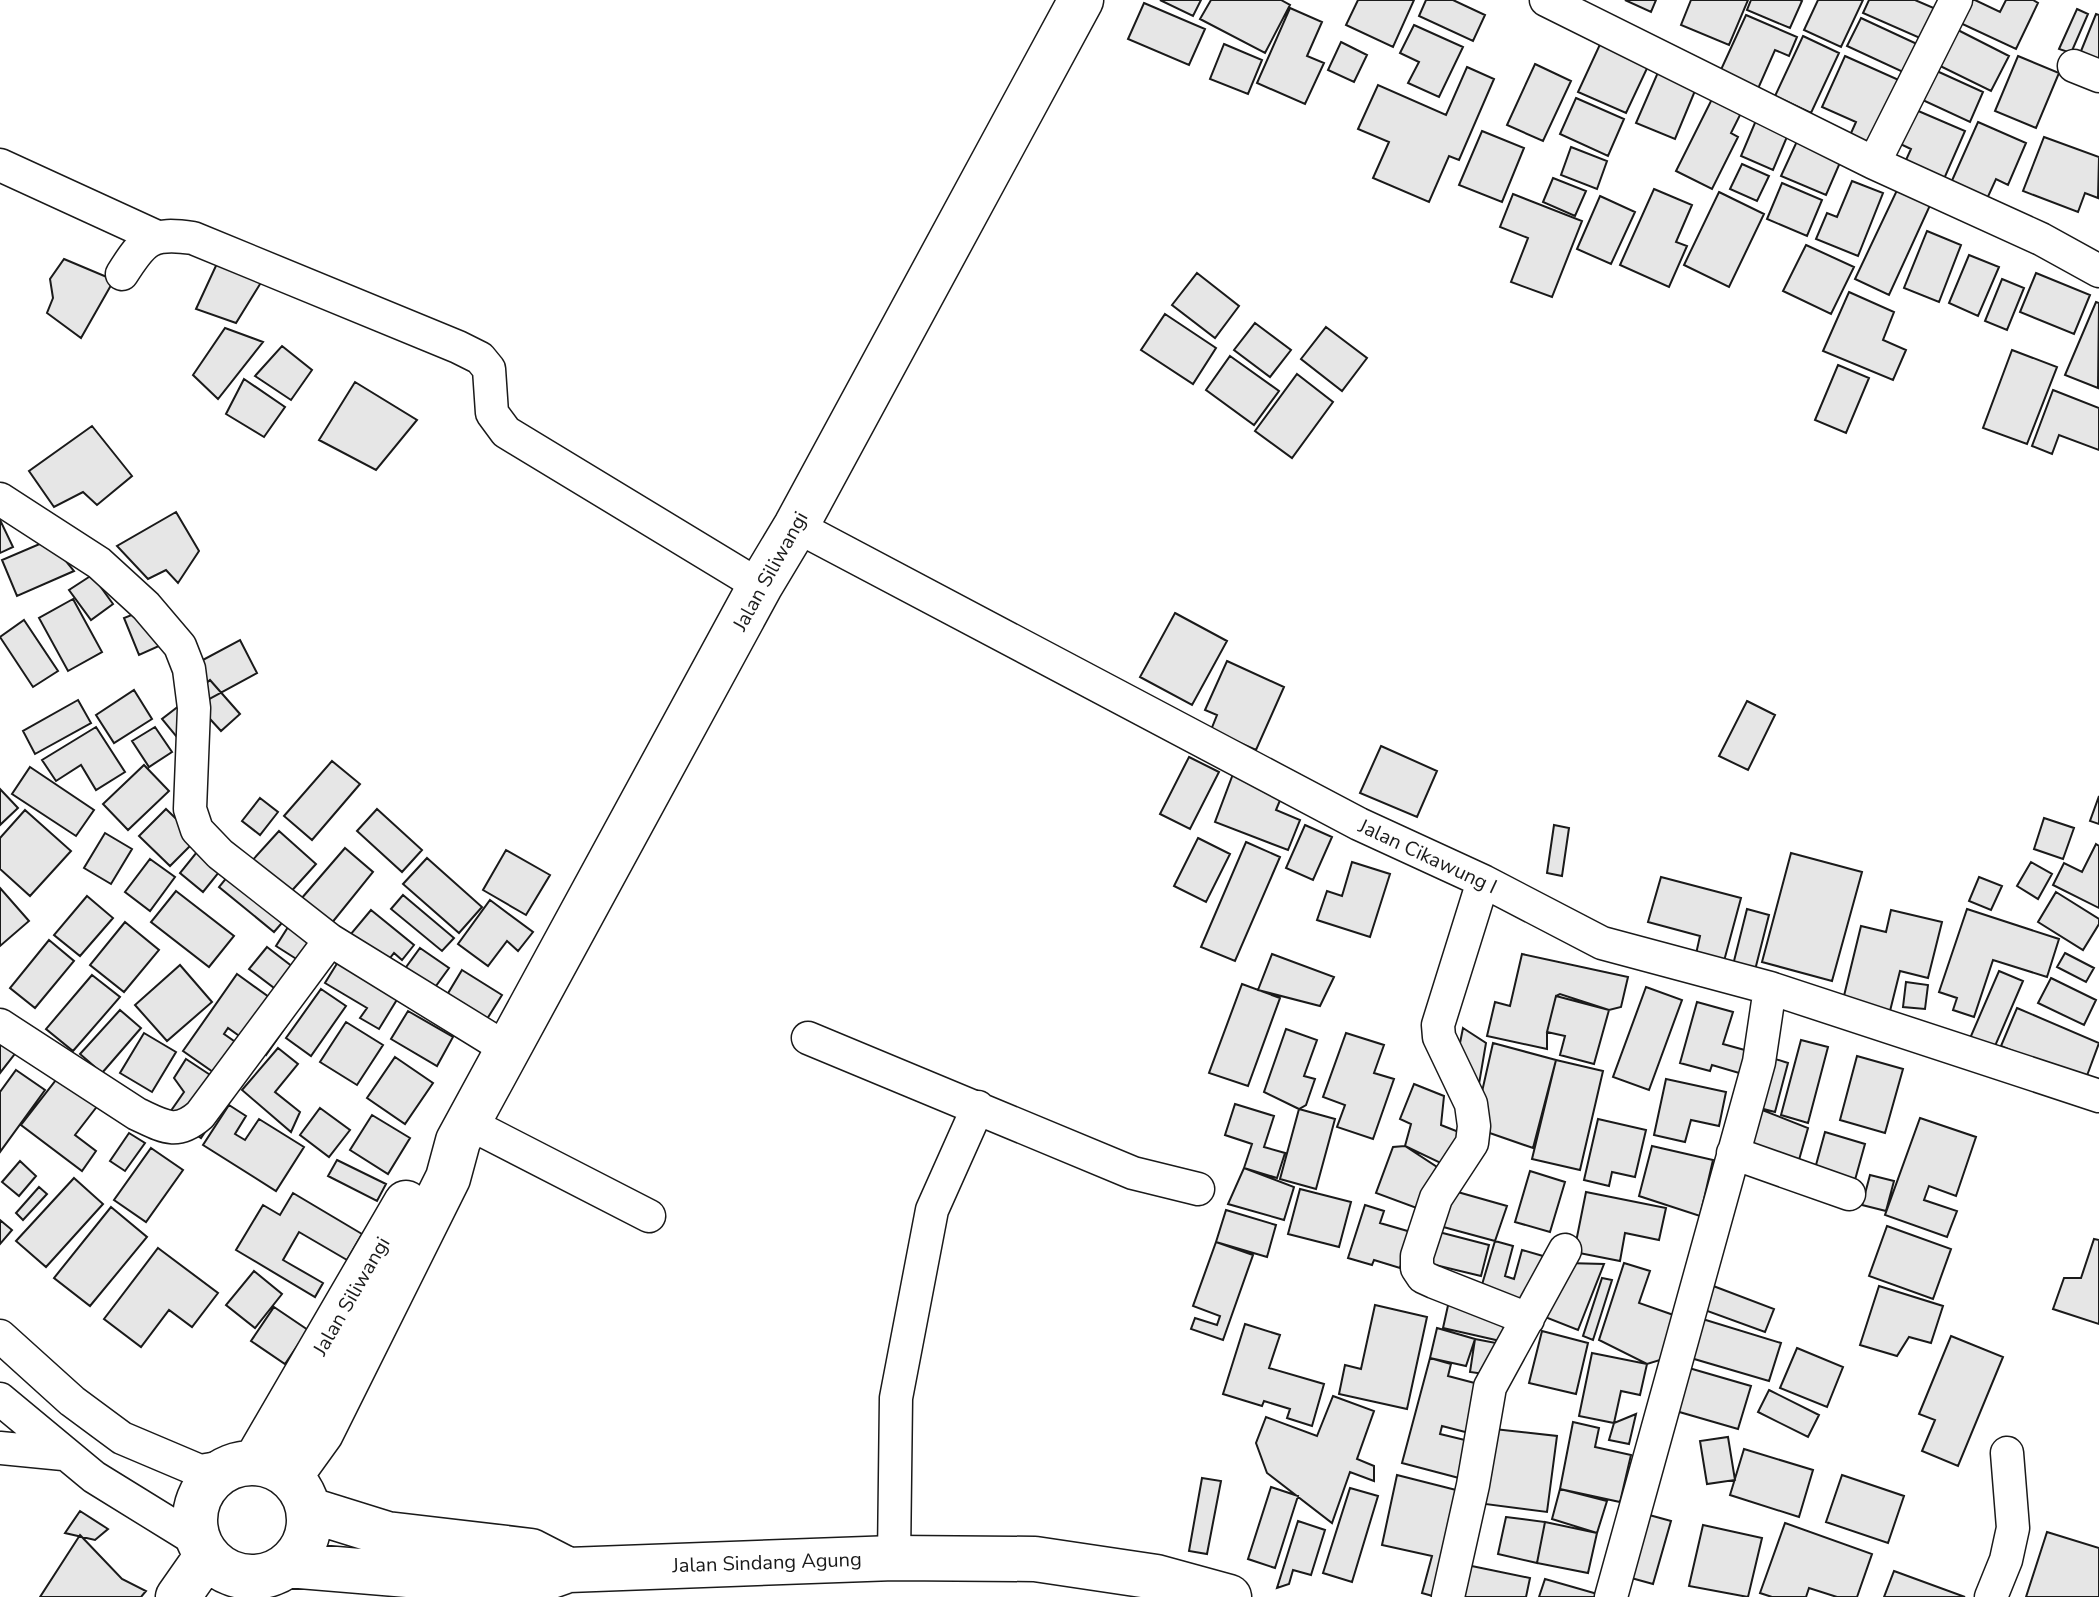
<svg xmlns="http://www.w3.org/2000/svg" width="2099" height="1597" font-family="'Nunito Sans',sans-serif">
	<style>
		.building { fill: #e6e6e6; stroke: #1a1a1a; stroke-width: 2 }
		.lines { fill: none; stroke-linecap: round; stroke-linejoin: round }
		.street-casing { stroke: #1a1a1a; stroke-width: 35 }
		.primary-casing { stroke: #1a1a1a; stroke-width: 47 }
		.street { stroke: #fff; stroke-width: 32 }
		.primary { stroke: #fff; stroke-width: 44 }
		.labels { text-anchor: middle; stroke-width: 6; stroke-linejoin: round; paint-order: stroke }
		.street-label { font-size: 20px; fill: #1a1a1a; stroke: #fff }
	</style>
	<rect width="100%" height="100%" fill="#fff"/>
	<path class="building" d="M1160,0H1201L1193,16Z
		M1211,0H1281L1290,5L1265,53L1200,19Z
		M1358,0H1414L1393,47L1346,25Z
		M1426,0H1453L1485,15L1473,41L1419,16Z
		M1625,0H1656L1651,12Z
		M1691,0H1748L1729,45L1681,25Z
		M1751,0H1800L1802,1L1790,28L1747,10Z
		M1818,0H1863L1841,47L1804,30Z
		M1869,0H1915L1943,12L1929,42L1863,13Z
		M1966,0H1975L2000,12L2006,0H2033L2038,3L2016,49L1956,21Z
		M1144,3L1205,29L1189,65L1128,39Z
		M1290,8L1322,22L1307,56L1324,63L1305,104L1257,83Z
		M2077,9L2088,14L2071,53L2059,49Z
		M2096,14L2099,15V64L2079,56Z
		M1746,15L1797,37L1789,56L1775,50L1757,91L1719,74Z
		M1861,18L1917,44L1903,72L1847,46Z
		M1414,25L1463,47L1439,97L1408,83L1419,62L1400,53Z
		M1950,26L2009,56L1991,91L1932,62Z
		M1803,36L1839,53L1811,113L1775,96Z
		M1602,40L1650,62L1626,113L1578,92Z
		M1341,42L1367,55L1354,82L1328,70Z
		M1224,44L1262,60L1248,94L1210,79Z
		M1845,56L1901,81L1869,151L1847,142L1856,122L1822,107Z
		M2018,56L2059,73L2036,128L1995,111Z
		M1535,64L1571,81L1543,141L1507,125Z
		M1467,67L1494,79L1459,160L1449,156L1429,202L1373,178L1389,142L1358,129L1378,85L1446,115Z
		M1928,67L1983,92L1970,122L1914,96Z
		M1659,70L1697,86L1675,139L1636,123Z
		M1715,93L1744,107L1731,133L1738,137L1712,189L1676,171Z
		M1576,98L1624,119L1608,156L1560,134Z
		M1909,107L1965,131L1940,188L1901,171L1911,149L1894,141Z
		M1757,118L1789,132L1773,170L1741,156Z
		M1978,122L2026,143L2008,185L1996,179L1986,201L1950,185Z
		M1482,131L1524,148L1502,202L1459,185Z
		M2044,137L2099,157L2098,198L2085,193L2078,212L2023,191Z
		M1798,139L1842,158L1826,195L1781,176Z
		M1571,147L1607,161L1597,189L1561,175Z
		M1742,164L1769,176L1757,201L1730,189Z
		M1553,178L1586,191L1575,216L1543,202Z
		M1852,181L1883,193L1858,256L1816,239L1827,213L1837,217Z
		M1782,183L1822,200L1807,236L1767,219Z
		M1899,186L1932,201L1889,295L1855,279Z
		M1654,189L1692,205L1676,242L1687,246L1669,287L1620,265Z
		M1719,192L1764,214L1729,287L1684,265Z
		M1513,194L1582,221L1552,297L1511,282L1528,238L1500,227Z
		M1600,196L1635,212L1611,264L1577,249Z
		M1927,231L1961,245L1939,302L1904,288Z
		M1806,245L1854,267L1831,314L1783,291Z
		M1969,255L1999,267L1978,316L1949,303Z
		M220,257L265,276L236,323L196,309Z
		M64,259L114,280L81,338L47,313L53,298L50,279Z
		M1197,273L1239,306L1215,338L1172,305Z
		M2036,273L2090,295L2074,334L2020,312Z
		M2002,279L2024,288L2007,330L1985,321Z
		M1849,292L1894,312L1883,340L1906,350L1893,380L1823,351Z
		M2096,302L2099,303L2098,388L2065,375Z
		M1165,314L1216,348L1193,384L1141,350Z
		M1255,323L1291,350L1270,377L1234,350Z
		M1326,327L1367,358L1342,391L1301,359Z
		M225,328L263,342L218,399L193,375Z
		M282,346L312,370L291,400L255,376Z
		M2012,350L2057,367L2027,444L1983,428Z
		M1230,356L1279,391L1254,425L1206,390Z
		M1838,365L1869,378L1846,433L1815,420Z
		M1297,374L1333,402L1292,458L1255,431Z
		M244,379L285,407L264,437L226,414Z
		M355,382L417,420L376,470L319,440Z
		M2053,390L2099,408V450L2059,435L2052,454L2032,446Z
		M92,426L132,476L97,505L83,492L54,507L29,471Z
		M176,512L199,551L178,583L166,570L148,579L117,546Z
		M0,520L13,547L0,553Z
		M49,540L74,571L17,596L2,560Z
		M92,575L113,604L91,620L69,590Z
		M73,599L102,652L68,671L39,618Z
		M144,610L159,646L139,655L124,618Z
		M1175,613L1227,641L1192,705L1140,677Z
		M24,620L58,671L33,687L0,637Z
		M240,640L257,673L204,702L186,669Z
		M1227,661L1284,687L1256,750L1211,730L1217,715L1205,710Z
		M210,680L240,714L221,731L190,697Z
		M134,690L152,719L114,743L96,715Z
		M78,700L91,723L35,754L23,731Z
		M1747,701L1775,715L1748,770L1719,756Z
		M184,702L185,747L162,719Z
		M96,727L125,772L96,790L81,765L56,781L42,760Z
		M155,727L172,752L149,767L132,741Z
		M1381,746L1437,771L1417,817L1360,793Z
		M1189,757L1219,772L1190,829L1160,814Z
		M332,761L360,784L312,840L284,816Z
		M144,765L169,791L128,830L103,804Z
		M30,767L94,810L76,836L12,794Z
		M1233,774L1283,793L1276,810L1300,820L1288,850L1215,822Z
		M0,789L18,808L0,825Z
		M2099,796V824L2090,821Z
		M260,798L278,812L260,835L242,821Z
		M166,809L197,839L170,866L139,836Z
		M377,809L422,850L402,872L357,831Z
		M25,810L71,851L30,896L0,869V838Z
		M2044,818L2074,828L2063,859L2034,849Z
		M1305,825L1332,837L1313,880L1286,868Z
		M1554,825L1569,828L1562,876L1547,873Z
		M279,831L316,864L287,896L250,863Z
		M213,832L236,851L203,892L180,873Z
		M105,833L132,849L111,884L84,868Z
		M1198,838L1230,854L1206,902L1174,886Z
		M1246,842L1280,857L1235,961L1201,947Z
		M2096,844L2099,846V908L2053,885L2064,863L2082,872Z
		M345,848L373,872L331,924L301,899Z
		M506,850L550,875L526,915L483,890Z
		M1791,853L1862,872L1832,981L1762,962Z
		M427,858L482,907L459,933L403,884Z
		M150,859L175,877L150,911L125,892Z
		M1352,862L1390,874L1370,937L1317,920L1327,891L1342,896Z
		M2031,862L2052,874L2038,899L2017,886Z
		M232,871L287,917L274,932L219,887Z
		M1661,877L1741,898L1724,961L1696,954L1700,936L1648,922Z
		M1979,877L2002,886L1991,910L1969,901Z
		M0,888L29,921L0,946Z
		M176,891L234,936L209,967L151,922Z
		M2056,892L2099,919V924L2083,950L2038,922Z
		M403,895L454,938L442,951L391,909Z
		M87,896L113,918L80,956L54,935Z
		M490,900L533,932L518,951L507,941L488,966L458,944Z
		M1747,909L1769,915L1755,970L1733,965Z
		M1967,909L2059,939L2047,977L1993,960L1974,1017L1953,1010L1957,998L1939,992Z
		M371,910L414,945L402,960L394,953L386,963L350,935Z
		M1891,910L1942,922L1928,978L1900,971L1889,1015L1842,1004L1861,926L1886,932Z
		M125,922L159,950L124,992L90,965Z
		M290,924L334,953L320,974L276,946Z
		M49,940L74,961L35,1008L10,988Z
		M267,947L311,981L294,1003L249,969Z
		M420,948L449,968L433,990L404,970Z
		M2065,953L2094,968L2086,982L2057,967Z
		M1272,954L1334,977L1320,1006L1258,990Z
		M1522,954L1628,977L1621,1007L1609,1010L1560,994L1556,996L1547,1032V1049L1487,1036L1495,1002L1510,1006Z
		M341,957L401,993L379,1029L360,1018L367,1008L325,983Z
		M180,965L212,1002L167,1041L135,1005Z
		M462,970L502,995L487,1019L447,995Z
		M1999,971L2023,981L1992,1053L1968,1043Z
		M237,974L294,1015L266,1055L228,1028L224,1034L257,1057L236,1088L183,1051Z
		M92,975L120,997L73,1051L46,1029Z
		M2051,978L2096,1000L2084,1025L2038,1003Z
		M1906,982L1928,985L1925,1009L1903,1007Z
		M1242,984L1280,998L1248,1086L1209,1073Z
		M1646,987L1682,1000L1649,1090L1613,1077Z
		M321,989L346,1006L311,1056L286,1038Z
		M1556,996L1609,1010L1594,1064L1560,1055L1565,1036L1547,1032Z
		M1697,1002L1733,1012L1723,1044L1752,1052L1746,1075L1712,1065L1710,1071L1680,1063Z
		M2017,1008L2099,1043L2085,1081L2001,1046Z
		M120,1010L141,1028L102,1073L80,1054Z
		M408,1011L453,1037L437,1066L391,1039Z
		M346,1022L383,1045L357,1085L320,1062Z
		M1463,1028L1486,1043L1479,1084L1457,1058Z
		M0,1029L21,1046L0,1073Z
		M1286,1029L1317,1040L1304,1076L1315,1079L1306,1105L1299,1109L1264,1092Z
		M144,1033L176,1052L152,1092L120,1073Z
		M1346,1033L1384,1045L1374,1073L1394,1079L1373,1139L1337,1127L1345,1105L1323,1097Z
		M1801,1040L1828,1047L1808,1123L1781,1115Z
		M1493,1043L1556,1060L1533,1148L1481,1130L1479,1105Z
		M278,1048L298,1064L275,1092L300,1112L291,1132L242,1090Z
		M1766,1056L1788,1063L1775,1112L1752,1106Z
		M1857,1056L1903,1069L1885,1133L1840,1120Z
		M395,1057L433,1083L405,1124L367,1098Z
		M186,1059L233,1090L201,1138L168,1115L184,1092L174,1078Z
		M1556,1060L1603,1071L1580,1170L1532,1159Z
		M16,1070L45,1090L0,1152V1092Z
		M63,1071L102,1100L75,1135L96,1151L82,1171L21,1125Z
		M1666,1079L1726,1092L1719,1126L1691,1120L1685,1142L1654,1135Z
		M1414,1084L1444,1096L1441,1125L1464,1134L1451,1168L1405,1146L1411,1124L1400,1119Z
		M1235,1104L1274,1116L1264,1147L1285,1153L1277,1178L1244,1168L1252,1144L1225,1135Z
		M229,1105L246,1116L235,1134L245,1140L259,1119L304,1147L276,1191L203,1145Z
		M1752,1106L1808,1128L1797,1167L1740,1149Z
		M320,1108L350,1130L329,1157L300,1135Z
		M1299,1109L1335,1119L1316,1189L1280,1179Z
		M372,1115L410,1138L388,1174L350,1150Z
		M1920,1118L1976,1137L1956,1196L1929,1186L1924,1200L1957,1211L1947,1237L1885,1215Z
		M1598,1119L1646,1130L1635,1177L1612,1172L1609,1186L1584,1180Z
		M1825,1132L1865,1144L1853,1187L1813,1176Z
		M129,1133L145,1143L125,1171L110,1161Z
		M1405,1146L1437,1167L1422,1210L1376,1193L1393,1147Z
		M1652,1146L1713,1160L1700,1216L1639,1196Z
		M151,1148L183,1170L146,1222L114,1200Z
		M337,1160L386,1184L377,1201L328,1176Z
		M20,1161L36,1176L19,1196L2,1182Z
		M1244,1168L1294,1187L1284,1220L1228,1204Z
		M1530,1171L1565,1182L1550,1232L1515,1222Z
		M1870,1175L1894,1181L1886,1211L1862,1205Z
		M74,1178L103,1204L46,1267L16,1241Z
		M39,1187L47,1194L23,1220L16,1213Z
		M1300,1189L1351,1202L1339,1247L1288,1234Z
		M1447,1189L1507,1206L1495,1241L1436,1225Z
		M1586,1192L1666,1208L1659,1240L1625,1233L1620,1261L1574,1252Z
		M293,1193L362,1234L347,1260L299,1232L283,1260L323,1283L315,1297L236,1250L263,1205L280,1215Z
		M1365,1205L1384,1211L1380,1223L1411,1232L1400,1268L1374,1260L1372,1265L1348,1258Z
		M111,1207L147,1237L90,1306L54,1278Z
		M1226,1210L1276,1225L1267,1257L1216,1242Z
		M0,1220L12,1230L0,1244Z
		M1887,1226L1951,1249L1933,1299L1869,1276Z
		M1435,1231L1489,1245L1481,1276L1427,1263Z
		M2094,1239L2099,1240V1324L2053,1309L2064,1278H2081Z
		M1495,1241L1513,1246L1505,1276L1514,1279L1522,1250L1543,1256L1526,1312L1478,1298Z
		M1216,1242L1253,1255L1223,1340L1191,1329L1195,1318L1217,1325L1220,1316L1193,1306Z
		M158,1248L218,1293L192,1327L169,1310L141,1347L104,1319Z
		M1566,1263L1604,1264L1578,1330L1545,1317Z
		M1624,1263L1650,1271L1639,1303L1682,1318L1670,1357L1647,1364L1599,1340Z
		M254,1271L282,1294L255,1328L226,1305Z
		M1602,1278L1612,1280L1593,1340L1583,1336Z
		M1708,1284L1774,1309L1765,1332L1699,1308Z
		M1879,1286L1943,1306L1931,1343L1909,1337L1897,1356L1860,1345Z
		M1449,1301L1515,1315L1509,1343L1443,1328Z
		M1375,1305L1427,1317L1407,1409L1339,1394L1345,1365L1361,1369Z
		M274,1307L308,1330L285,1364L251,1341Z
		M1696,1317L1781,1343L1769,1381L1684,1356Z
		M1245,1324L1280,1335L1269,1368L1324,1384L1312,1426L1287,1418L1290,1409L1264,1401L1262,1406L1223,1394Z
		M1437,1328L1475,1339L1466,1366L1430,1358Z
		M1542,1331L1588,1343L1576,1394L1529,1383Z
		M1951,1336L2003,1357L1958,1466L1922,1451L1935,1420L1919,1414Z
		M1475,1339L1496,1343L1492,1375L1470,1372Z
		M1797,1348L1843,1367L1827,1407L1780,1388Z
		M1592,1353L1647,1364L1640,1395L1621,1391L1614,1423L1579,1416Z
		M1430,1358L1451,1364L1448,1376L1486,1386L1473,1434L1442,1426L1440,1434L1469,1441L1459,1478L1402,1463Z
		M1682,1366L1751,1386L1738,1429L1669,1409Z
		M1769,1390L1819,1415L1808,1437L1758,1412Z
		M1333,1396L1374,1411L1357,1459L1374,1466V1481L1350,1472L1332,1523L1267,1473L1256,1443L1266,1417L1317,1436Z
		M1636,1414L1629,1444L1609,1440L1614,1423Z
		M1573,1422L1599,1428L1595,1447L1631,1455L1620,1502L1560,1489Z
		M1494,1429L1557,1436L1547,1512L1485,1504Z
		M1728,1437L1735,1480L1707,1484L1700,1441Z
		M1744,1449L1813,1470L1799,1517L1730,1495Z
		M1397,1475L1464,1492L1436,1597L1422,1593L1432,1556L1382,1545Z
		M1842,1475L1904,1496L1888,1543L1826,1522Z
		M1202,1478L1221,1481L1207,1554L1189,1551Z
		M1271,1487L1298,1496L1275,1568L1248,1559Z
		M1350,1488L1378,1496L1352,1582L1323,1573Z
		M1560,1489L1607,1501L1597,1533L1552,1519Z
		M80,1511L108,1529L95,1540L65,1533Z
		M1642,1513L1671,1521L1653,1584L1624,1576Z
		M1506,1517L1545,1522L1537,1563L1498,1554Z
		M1298,1521L1325,1530L1311,1575L1293,1570L1289,1584L1277,1588Z
		M1545,1522L1597,1533L1588,1573L1537,1563Z
		M1785,1523L1872,1554L1857,1597H1837L1809,1588L1806,1597H1772L1760,1593Z
		M1703,1525L1762,1538L1748,1597L1689,1586Z
		M2047,1532L2099,1548V1597H2026Z
		M80,1535L122,1579L146,1591L141,1597H40Z
		M1462,1564L1530,1578L1526,1597H1455Z
		M1894,1571L1965,1597H1884Z
		M1545,1579L1601,1595V1597H1539Z"/>
	<g class="lines">
		<defs>
			<path id="street" d="M1546,0L1874,163L2041,239L2099,271
				M2074,66L2099,76
				M1874,163L1956,0
				M0,165L155,236
				M122,274C144,239 151,232 193,238L458,347L480,358L489,369L492,413L506,432L760,586
				M0,499L99,563L146,606L180,646L189,669L194,708L190,809L197,830L220,854L330,940L507,1049
				M796,526L1359,824L1483,881L1602,943L1770,988L2099,1096
				M1483,881L1438,1025L1439,1037L1471,1104L1474,1126L1472,1143L1436,1198L1417,1256V1268L1423,1277L1434,1282L1528,1319
				M0,1025L137,1114C163,1126 176,1136 200,1115L330,940
				M808,1038L1133,1173L1198,1189
				M468,1123L649,1216
				M1733,1153L1849,1194
				M0,1336L72,1401L122,1438L200,1471L224,1467
				M0,1399L94,1477L196,1540
				M0,1448L63,1454
				M894,1558L896,1398L932,1210L978,1107
				M1448,1597L1473,1485L1490,1387L1565,1250
				M1611,1597L1759,1062L1770,988
				M1991,1597L2006,1560L2013,1528L2007,1453"/>
			<path id="primary" d="M256,1461L406,1203
				M195 1520a57 57 0 1 1 114 0a57 57 0 1 1-114 0Z
				M290,1476L321,1433L448,1178L458,1141L760,586L796,526L1081,0
				M310,1510L387,1534L531,1551L568,1570L894,1558L1035,1559L1156,1577L1229,1597
				M288,1565L526,1585L568,1570
				M178,1597L206,1557"/>
		</defs>
		<use href="#street" class="street-casing"/>
		<use href="#primary" class="primary-casing"/>
		<use href="#street" class="street"/>
		<use href="#primary" class="primary"/>
	</g>
	<g class="labels">
		<g class="street-label">
			<text transform="translate(770 571) rotate(-61)" y="7">Jalan Siliwangi</text>
			<text transform="translate(1428 856) rotate(25)" y="7">Jalan Cikawung I</text>
			<text transform="translate(351 1296) rotate(-60)" y="7">Jalan Siliwangi</text>
			<text transform="translate(767 1562) rotate(-2)" y="7">Jalan Sindang Agung</text>
		</g>
	</g>
</svg>
